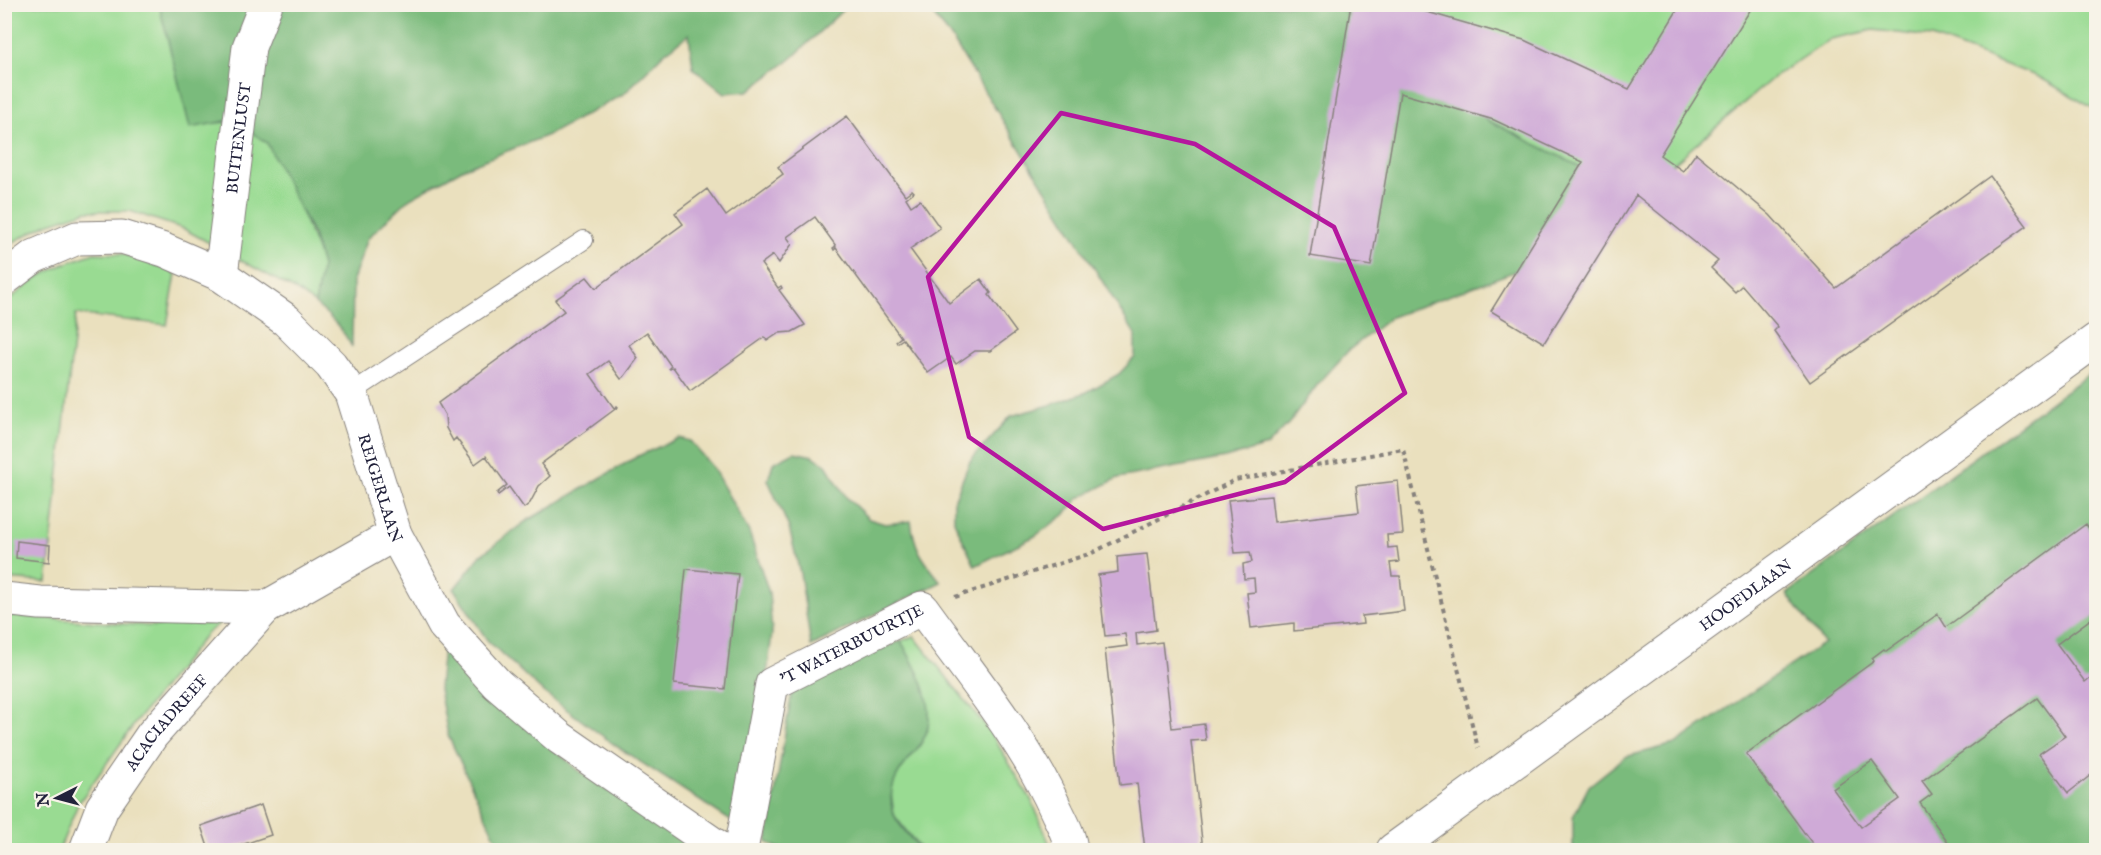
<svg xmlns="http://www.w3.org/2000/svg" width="2101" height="855" font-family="'IM FELL English',serif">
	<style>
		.green { fill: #99db92; stroke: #5e7e66; stroke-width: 1.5 }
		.forest { fill: #7abb7c; stroke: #4e6e5c; stroke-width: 1.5 }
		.building { fill: #cfaad7; fill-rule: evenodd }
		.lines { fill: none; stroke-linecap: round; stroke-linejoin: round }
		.lane-casing { stroke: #86817c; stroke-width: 20 }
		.street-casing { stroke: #86817c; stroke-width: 35 }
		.path { stroke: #86817c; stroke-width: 4; stroke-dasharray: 4.5 4.5; stroke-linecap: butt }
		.lane { stroke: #fff; stroke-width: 18 }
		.street { stroke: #fff; stroke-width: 33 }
		.marked { fill: none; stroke: #b5179e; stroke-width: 4.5; stroke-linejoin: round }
		.labels { text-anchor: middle; stroke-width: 4.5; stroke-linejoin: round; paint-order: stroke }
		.street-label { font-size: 16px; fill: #22223b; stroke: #f7f3e8 }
	</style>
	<rect width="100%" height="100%" fill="#f7f3e8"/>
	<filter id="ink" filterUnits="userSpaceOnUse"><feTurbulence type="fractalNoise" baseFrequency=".0167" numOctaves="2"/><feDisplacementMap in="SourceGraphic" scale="12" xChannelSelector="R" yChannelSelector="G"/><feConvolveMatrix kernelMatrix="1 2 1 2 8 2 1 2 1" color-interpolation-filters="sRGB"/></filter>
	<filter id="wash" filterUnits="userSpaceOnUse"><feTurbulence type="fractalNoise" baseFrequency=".008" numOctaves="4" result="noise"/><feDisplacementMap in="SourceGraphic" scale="24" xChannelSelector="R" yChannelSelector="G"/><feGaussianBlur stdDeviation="1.35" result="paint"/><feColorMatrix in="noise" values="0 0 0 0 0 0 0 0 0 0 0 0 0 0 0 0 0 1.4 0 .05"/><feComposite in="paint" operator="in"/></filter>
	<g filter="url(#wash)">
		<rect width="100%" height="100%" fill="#eae0be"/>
		<path class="green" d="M5,5H169L198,126C224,119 245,122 266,142C275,151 322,255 322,268C322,279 317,292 315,304L297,291L184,229L130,211H87L47,224L15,241L5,249Z
			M1335,5H2096V110L2039,77L1932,37L1873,30L1831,39L1774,77L1637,195L1489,121Z
			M94,253L123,254L167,269L176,274L167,325L76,314L47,582L5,579V303L38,277L64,264Z
			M4,615L151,626L220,623L206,634L135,723L78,804L59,850H5Z
			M914,636L991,733L1032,801L1052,850H921L894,815L891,792L896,775L914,753L919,675L901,641Z"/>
		<path class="forest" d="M159,5H848L791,59L748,91L725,93L693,68L689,34L663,54L624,94L548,135L464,168L410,198L368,238L353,280L352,347C344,331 329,315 315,304L322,266L313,235L267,143L245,128L227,121L190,128Z
			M925,5H1335L1489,121L1637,195L1597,230L1551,258L1391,317L1349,350L1318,384L1290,422L1267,446L1225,458L1118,478L1079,498L1064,515L1035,536L975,566L954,521V501L970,461L1011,416L1050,405L1087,392L1119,374L1135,357V334L951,37Z
			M2096,369V850H1573V817L1589,786L1625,757L1675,744L1824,643L1787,594Z
			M679,438L690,441L713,468L749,532L769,593L772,633L768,667L737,825L616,746L543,692L487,640L454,589L481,555L525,522L638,456Z
			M794,452L813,456L826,465L847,498L869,519L885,524L911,521C915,551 923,559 941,582L811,646L800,573L789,528L768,480L773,463Z
			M901,641C915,667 934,696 928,727C926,738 916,751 909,759C896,775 886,791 894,814C897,824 914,841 921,850H781L767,842L793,685Z
			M443,647L475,684L582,773L697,850H501L448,735L439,689Z"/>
		<g id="blocks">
			<path class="building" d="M1351,4H1414L1413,8L1524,40L1629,89L1681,4H1754L1660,155L1683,171L1696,153L1770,215L1836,288L1990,176L2027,226L1810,382L1774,331L1778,327L1742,285L1735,292L1711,268L1718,261L1636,195L1544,343L1491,311L1583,162L1494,120L1400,93L1371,266L1310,256Z
				M847,116L905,195L912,190L914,192L906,198L911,206L920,200L940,228L910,249L949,303L981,279L991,293L989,295L1016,332L990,351H975L956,364L951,357L928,373L903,339L897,343L896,341L901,337L836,248L834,250L833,248L836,246L815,217L787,237L792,244L779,263L773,255L761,264L778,288L781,286L782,288L779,290L805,325L792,332L779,333L767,341L765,337L690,391L673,367L670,369L669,368L671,366L647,332L629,345L638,358L624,377L621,379L608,361L590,374L614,408L617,406L618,407L541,464L550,476L539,486L530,503L524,508L509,487L498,495L497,493L507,485L486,456L475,464L456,438L453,441L446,428L445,415L438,403L564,311L555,300L587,277L596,288L683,224L675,213L707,189L726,216L783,174L778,167Z
				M1398,481L1403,534L1387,535L1388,548L1397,547L1399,562L1390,563L1392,576H1400L1404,611L1362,616L1363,624L1294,631V623L1251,628L1247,593L1255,592L1254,578L1244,579L1243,564L1252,562L1250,552L1235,553L1228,500L1271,496L1274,522L1359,512L1356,486Z
				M2086,524L2096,538V618L2095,616L2057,644L2085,682L2096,673V771L2068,793L2039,754L2065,736L2037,698L1922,781L1932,794L1920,803L1954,850H1817L1746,754L1874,661L1872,658L1884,649L1886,651L1938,614L1946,627ZM1872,761L1900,799L1861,827L1833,789Z
				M17,541L50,545L49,562L16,558Z
				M1147,554L1156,630L1136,633L1137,645L1162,642L1172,728L1204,724L1206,740L1191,741L1203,850H1145L1137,783L1120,785L1105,649L1127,646L1125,634L1105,636L1098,575L1118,572L1117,557Z
				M686,569L738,574L725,689L674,684Z
				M261,805L271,835L226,850H209L201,826Z"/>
		</g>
	</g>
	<g filter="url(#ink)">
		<use href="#blocks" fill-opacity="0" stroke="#86817c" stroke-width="1.5"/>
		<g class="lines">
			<defs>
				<path id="lane" d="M351,393L584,240"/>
				<g id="street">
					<path id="s1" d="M221,275L249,47L266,4"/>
					<path id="s2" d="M4,279L33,257L77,238L122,237L164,250L221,275L286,320L331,365L351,393L395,534L444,625L497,684L560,738L722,850"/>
					<path d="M4,599L40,603L265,608"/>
					<path id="s3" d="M86,850L102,808L152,735L265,608L395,534"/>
					<path id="s4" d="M741,850L772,684L922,608C968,672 1025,740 1057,812C1063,824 1070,837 1071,850"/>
					<path id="s5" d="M1393,850L2096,340"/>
				</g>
			</defs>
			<use href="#lane" class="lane-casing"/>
			<use href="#street" class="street-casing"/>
			<path class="path" d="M955,597L1092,553L1235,480L1403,449L1478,748"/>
			<use href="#lane" class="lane"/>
			<use href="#street" class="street"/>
		</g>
	</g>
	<path class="marked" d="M1061,113L1195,144L1334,227L1405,393L1285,482L1103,529L969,437L928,277Z"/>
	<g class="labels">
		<g class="street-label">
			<text dy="6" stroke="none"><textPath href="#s1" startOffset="138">BUITENLUST</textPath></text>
			<text dy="6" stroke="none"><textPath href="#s2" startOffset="512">REIGERLAAN</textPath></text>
			<text dy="6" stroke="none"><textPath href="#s5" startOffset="435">HOOFDLAAN</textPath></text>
			<text dy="6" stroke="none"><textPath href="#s4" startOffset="258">'T WATERBUURTJE</textPath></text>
			<text dy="6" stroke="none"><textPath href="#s3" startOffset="152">ACACIADREEF</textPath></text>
		</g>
	</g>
	<rect width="2101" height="855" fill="none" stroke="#f7f3e8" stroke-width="24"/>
	<g transform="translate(57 798) rotate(264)" stroke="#f7f3e8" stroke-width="4.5" paint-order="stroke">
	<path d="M0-4.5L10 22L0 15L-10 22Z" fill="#22223b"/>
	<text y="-9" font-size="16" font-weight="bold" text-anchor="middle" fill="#22223b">N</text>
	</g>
</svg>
